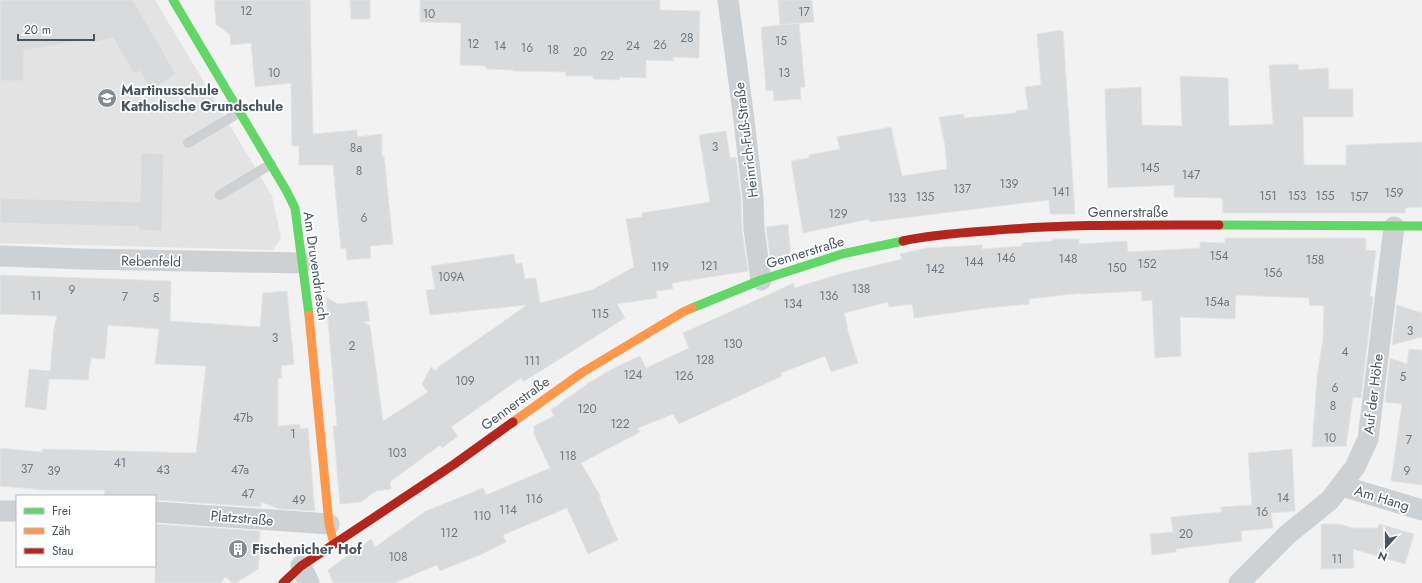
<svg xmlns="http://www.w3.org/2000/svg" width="1422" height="583" font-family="Jost,sans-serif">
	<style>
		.education { fill: #e3e3e4 }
		.building { fill: #d9dadc; stroke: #e3e4e4 }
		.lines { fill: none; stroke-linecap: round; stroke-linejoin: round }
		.lane { stroke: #cdd1d3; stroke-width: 10 }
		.street { stroke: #cdd1d3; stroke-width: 21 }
		.fast { stroke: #63d668; stroke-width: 9 }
		.slow { stroke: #ff974d; stroke-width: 9 }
		.jam { stroke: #b3261e; stroke-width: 9 }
		.labels { text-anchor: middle; stroke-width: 3.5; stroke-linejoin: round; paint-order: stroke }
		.number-label { font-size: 12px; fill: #6d7880 }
		.poi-label { font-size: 14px; font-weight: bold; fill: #475560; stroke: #fff; text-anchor: start }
		.street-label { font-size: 14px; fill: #475560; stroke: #fff }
	</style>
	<rect width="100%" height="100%" fill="#f2f2f2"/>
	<path class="education" d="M0,0H155L272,196L281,238L273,250L0,243Z"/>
	<path class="building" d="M0,0H133L176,74L151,90L140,71L134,74L113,38L91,43L90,39L24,51V81H0Z
		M214,0H310L313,134L357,130V137L382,134V157L384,156L393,244L370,246L371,258L347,260L346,248L341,249L333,165H299V146H292L291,83L255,87L251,43L231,45L230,35L216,24Z
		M350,0H370V19H351Z
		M420,0H660V10L700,11L699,58L673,57V61L646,60V78L620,77L619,80L593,79V76H566V72L513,71V70L486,69V66L460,65L461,23L420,22Z
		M778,0H812L814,22L780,25Z
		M799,23L805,87L800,88L801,99L774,101L773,90L766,91L761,27Z
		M1061,30V32L1063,31L1075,214H1050L1049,200L870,222L869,219L803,233L791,161L809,158V155L840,149L837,137L891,127L902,176L947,169L945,145L939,117L964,114V118L1016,113V111L1028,109L1025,87L1041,85L1037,34Z
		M1298,64L1299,70L1328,68L1329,89H1353V117H1303L1304,165H1346V145L1422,142V207L1405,208V213H1223L1222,198L1174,197V185L1108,188L1105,89L1141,87L1142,125L1182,126L1180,76L1228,78L1229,126L1273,124L1269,65Z
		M726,131L730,158L736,157L741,199L742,231L748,271L672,283L673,289L656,291L657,298L617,304L625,318L523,382L521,378L451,427L458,436L442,448L440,445L390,482L391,489L376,491L361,502L340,504L333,426H337L326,297L337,304L367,301L370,321L364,322L370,326L383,421L428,392L422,384L431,367L437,371V368L527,305L430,315L426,290L435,289L431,266L514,254L516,264L522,263L525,279L536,278L540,303L592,290L634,267L626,219L642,217V213L710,202L699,135Z
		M141,153L164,154L162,231L138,230L139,227L0,223V198L140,202Z
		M788,224L791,257L771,264L766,227Z
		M1225,238H1366V250L1376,251L1370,296L1373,297L1361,398L1353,397L1346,446L1312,447L1317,377L1323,339L1324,306L1309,305V298L1236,295L1235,319L1180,317L1181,356L1155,358L1152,300L1142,301L1141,291L1081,294V293L1029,299V304L987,308L914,318L912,304L889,307L888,302L844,313L848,328H847L858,363L831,372L825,356L781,373L782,376L679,424L673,414L638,428L640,432L581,463L601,497H599L618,540L588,554L567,508L503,535L506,542L482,554L440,571L437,565L394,583H333L328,570L371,539L375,547L426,511L483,488L486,495L550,468L534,434V426L554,416L551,410L590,382L616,367L640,356L646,368L689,348L683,333L794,283V288L840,274L902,259L900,254L927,248L982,245V249L1022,246V243L1053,241L1052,239H1079V244L1127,241L1128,252L1200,248V242L1225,243Z
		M0,275L171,281L170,321L260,327L263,293L287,291L294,364L281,366L282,378H278V426L300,424V429L308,428L315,511L279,509L261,502V507L155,500V496H104L105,490H43L0,486V448L42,452V449L196,453L206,366L155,364L159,329L108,325L105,359L91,358L88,380L49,379L46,410L25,407L29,369L50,371L54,329L57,316L0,314Z
		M1397,305L1422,313V337L1392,345Z
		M1409,349L1422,350V485L1391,481L1402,404L1385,402L1390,358L1407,364Z
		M1292,449L1295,511L1271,513L1273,528L1241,531L1242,541L1176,549V552L1152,555L1150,534L1173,532L1171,517L1221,512V507L1252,505L1248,453Z
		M155,524L260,531L259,560L258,569L236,583H233L225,577L221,583H155Z
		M1321,524H1339L1353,528H1378L1379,524L1414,534L1405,564L1353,549L1354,568L1321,569Z"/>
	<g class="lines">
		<path class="lane" d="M188,143L240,112
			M220,195L271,164"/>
		<path class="street" d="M728,0L743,112L753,198L754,229L761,280
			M0,256L83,259L302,263
			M1342,486L1422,510
			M0,511H17
			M155,512L329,524
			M301,566L309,583
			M1239,583L1288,534L1330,500L1355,467L1368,439L1394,227"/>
		<path class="fast" d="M173,0L286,190L295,208L309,315
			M1219,225L1422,226
			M692,308L761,280L842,254L903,241"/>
		<path class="slow" d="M309,315L329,524L334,544
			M513,422L583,372L683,312L692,308"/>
		<path class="jam" d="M903,241C930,235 959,233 987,231C1064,224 1142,225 1219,225
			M283,583L301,566L453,465L513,422"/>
	</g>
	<defs>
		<symbol id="school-disc" viewBox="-11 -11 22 22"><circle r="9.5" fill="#838c93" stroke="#fff"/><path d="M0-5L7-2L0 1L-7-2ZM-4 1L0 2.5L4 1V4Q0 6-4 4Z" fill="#fff"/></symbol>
		<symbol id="building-disc" viewBox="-11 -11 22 22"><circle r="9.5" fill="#838c93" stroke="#fff"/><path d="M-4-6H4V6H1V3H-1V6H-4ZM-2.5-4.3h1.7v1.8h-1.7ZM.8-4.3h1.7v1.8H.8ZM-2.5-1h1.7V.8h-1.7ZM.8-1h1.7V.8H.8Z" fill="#fff"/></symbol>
	</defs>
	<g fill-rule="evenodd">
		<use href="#school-disc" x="96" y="87" width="22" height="22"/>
		<use href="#building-disc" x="227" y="538" width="22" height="22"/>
	</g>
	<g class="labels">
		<g class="number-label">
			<text x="246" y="15">12</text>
			<text x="804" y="16">17</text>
			<text x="429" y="18">10</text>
			<text x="687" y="42">28</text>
			<text x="781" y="45">15</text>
			<text x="473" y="48">12</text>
			<text x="660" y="49">26</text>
			<text x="500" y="50">14</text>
			<text x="633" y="50">24</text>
			<text x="527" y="52">16</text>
			<text x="553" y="54">18</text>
			<text x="580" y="56">20</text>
			<text x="607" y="60">22</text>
			<text x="274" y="77">10</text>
			<text x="784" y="77">13</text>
			<text x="715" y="151">3</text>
			<text x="356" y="152">8a</text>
			<text x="1150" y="172">145</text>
			<text x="359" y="175">8</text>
			<text x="1191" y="179">147</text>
			<text x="1009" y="188">139</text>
			<text x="962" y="193">137</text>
			<text x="1061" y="196">141</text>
			<text x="1394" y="197">159</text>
			<text x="1268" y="200">151</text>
			<text x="1297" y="200">153</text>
			<text x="1325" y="200">155</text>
			<text x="925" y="201">135</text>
			<text x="1359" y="201">157</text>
			<text x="897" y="202">133</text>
			<text x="838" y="218">129</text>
			<text x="364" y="222">6</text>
			<text x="1219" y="260">154</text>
			<text x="1006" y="262">146</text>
			<text x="1068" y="263">148</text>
			<text x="1315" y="264">158</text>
			<text x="974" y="266">144</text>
			<text x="1147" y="268">152</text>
			<text x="709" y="270">121</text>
			<text x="660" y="271">119</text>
			<text x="1117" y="272">150</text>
			<text x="935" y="273">142</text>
			<text x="1273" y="277">156</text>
			<text x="451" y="281">109A</text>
			<text x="861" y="293">138</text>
			<text x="72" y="294">9</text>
			<text x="36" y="300">11</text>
			<text x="829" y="300">136</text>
			<text x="125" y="301">7</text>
			<text x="156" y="302">5</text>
			<text x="1217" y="306">154a</text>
			<text x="793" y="308">134</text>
			<text x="600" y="318">115</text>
			<text x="1410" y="335">3</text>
			<text x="275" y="342">3</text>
			<text x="733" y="348">130</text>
			<text x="352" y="350">2</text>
			<text x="1345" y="356">4</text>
			<text x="705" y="364">128</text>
			<text x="532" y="365">111</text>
			<text x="633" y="379">124</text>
			<text x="684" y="380">126</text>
			<text x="1403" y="381">5</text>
			<text x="465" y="385">109</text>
			<text x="1335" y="392">6</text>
			<text x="1333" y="410">8</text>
			<text x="587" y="413">120</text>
			<text x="243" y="422">47b</text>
			<text x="620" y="428">122</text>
			<text x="293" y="438">1</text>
			<text x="1330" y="442">10</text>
			<text x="1409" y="444">7</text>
			<text x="397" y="457">103</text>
			<text x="568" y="460">118</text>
			<text x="120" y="467">41</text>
			<text x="27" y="473">37</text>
			<text x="163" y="474">43</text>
			<text x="240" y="474">47a</text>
			<text x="54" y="475">39</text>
			<text x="1407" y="475">9</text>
			<text x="248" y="498">47</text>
			<text x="1283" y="502">14</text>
			<text x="534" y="503">116</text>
			<text x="299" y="504">49</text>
			<text x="508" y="514">114</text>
			<text x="1262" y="516">16</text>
			<text x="482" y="520">110</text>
			<text x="449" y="537">112</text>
			<text x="1186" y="538">20</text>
			<text x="398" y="561">108</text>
			<text x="1337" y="563">11</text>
		</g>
		<g class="poi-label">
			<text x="121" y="95">Martinusschule<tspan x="121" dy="16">Katholische Grundschule</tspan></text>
			<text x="252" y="554">Fischenicher Hof</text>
		</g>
		<g class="street-label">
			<text transform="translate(746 140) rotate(-97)" y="5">Heinrich-Fuß-Straße</text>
			<text x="1128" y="217">Gennerstraße</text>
			<text transform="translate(805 252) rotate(-17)" y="5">Gennerstraße</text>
			<text transform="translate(151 261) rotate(1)" y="5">Rebenfeld</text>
			<text transform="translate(316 266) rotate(82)" y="5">Am Druvendriesch</text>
			<text transform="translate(1373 394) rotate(-83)" y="5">Auf der Höhe</text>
			<text transform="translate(515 403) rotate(-36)" y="5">Gennerstraße</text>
			<text transform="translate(1382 498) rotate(17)" y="5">Am Hang</text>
			<text transform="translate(242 518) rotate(5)" y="5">Platzstraße</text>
		</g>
	</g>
	<rect x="16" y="495" width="140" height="72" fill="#ffffff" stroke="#b5bbbf"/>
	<rect x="24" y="508" width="20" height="6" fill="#63d668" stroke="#b5bbbf"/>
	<text x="52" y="515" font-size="12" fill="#475560">Frei</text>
	<rect x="24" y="528" width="20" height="6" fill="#ff974d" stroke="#b5bbbf"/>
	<text x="52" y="535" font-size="12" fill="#475560">Zäh</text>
	<rect x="24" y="548" width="20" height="6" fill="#b3261e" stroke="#b5bbbf"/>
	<text x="52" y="555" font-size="12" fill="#475560">Stau</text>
	<g transform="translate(1386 547) rotate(201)" stroke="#ffffff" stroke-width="3" paint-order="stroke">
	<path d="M0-3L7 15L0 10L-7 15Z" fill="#475560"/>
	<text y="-6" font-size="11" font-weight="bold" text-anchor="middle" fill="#475560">N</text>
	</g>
	<path d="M18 34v6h76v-6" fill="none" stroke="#475560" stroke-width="2"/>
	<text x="24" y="34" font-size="12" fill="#475560" stroke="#ffffff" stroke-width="3" paint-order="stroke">20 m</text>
</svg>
